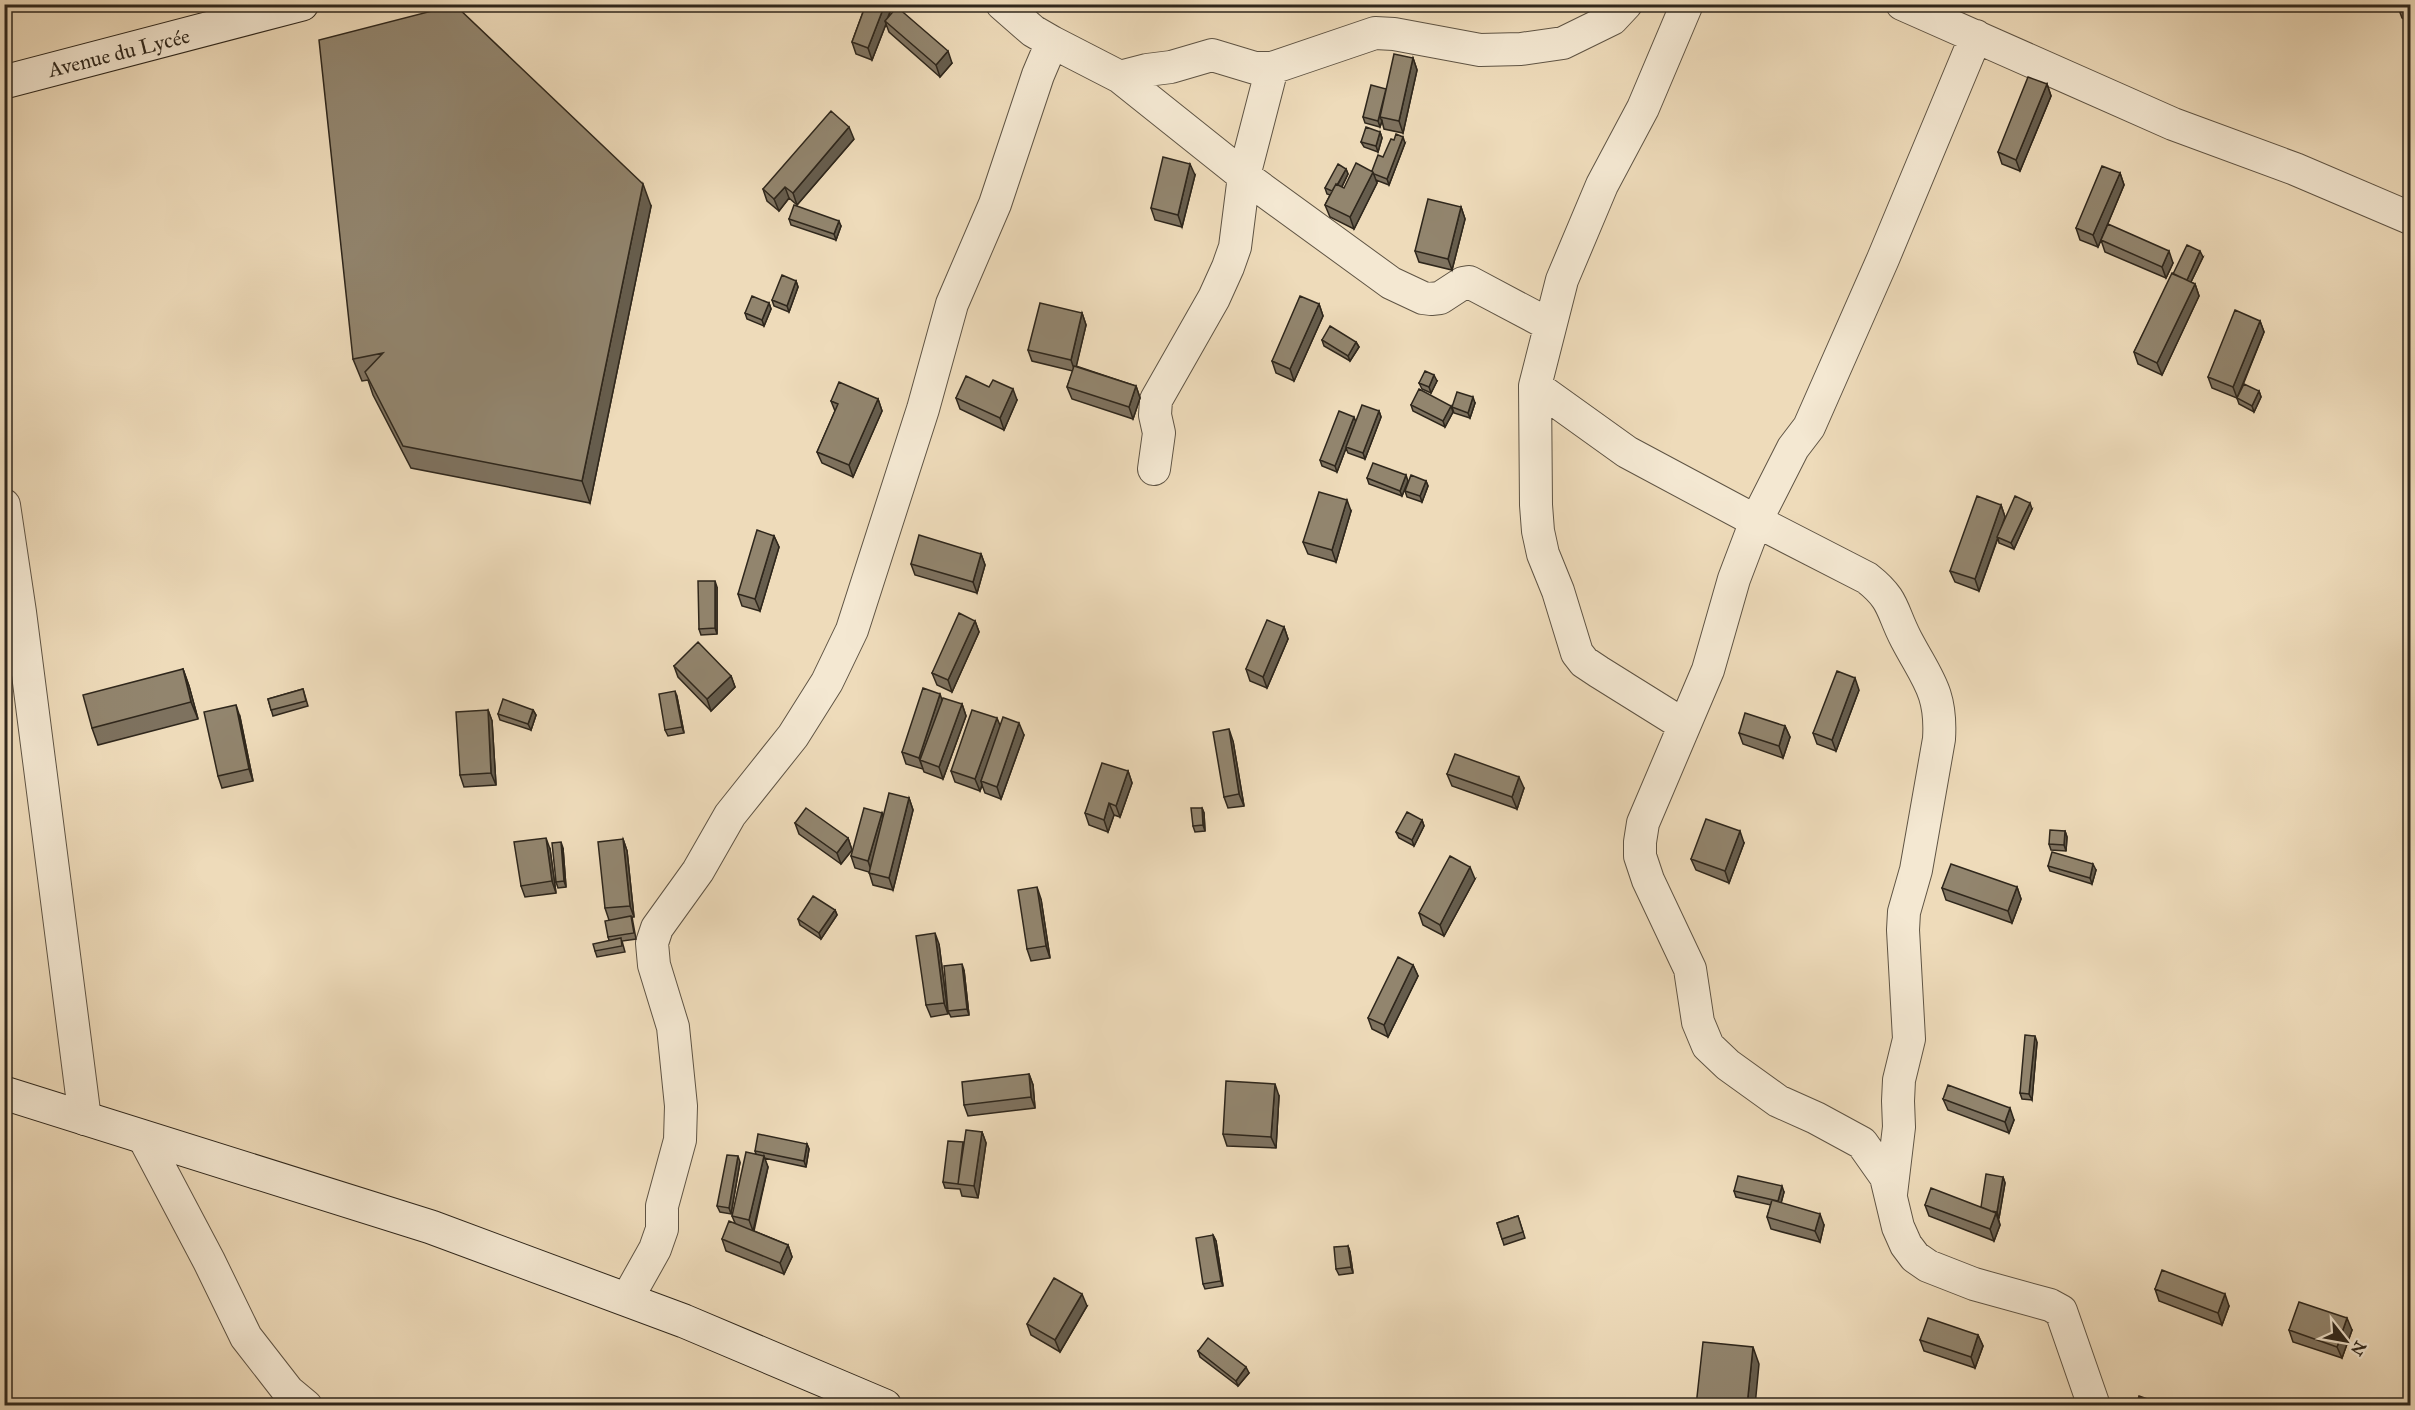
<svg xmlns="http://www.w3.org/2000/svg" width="2415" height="1410" font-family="'IM FELL Great Primer',serif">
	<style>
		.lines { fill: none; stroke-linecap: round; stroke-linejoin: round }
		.street-casing { stroke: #5f5444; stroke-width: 34 }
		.secondary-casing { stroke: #2f271c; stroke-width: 35 }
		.street { stroke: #f4e8d2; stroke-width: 32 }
		.secondary { stroke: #f4e8d2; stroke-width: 33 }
		.wall { fill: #7e725f; stroke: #2f271c; stroke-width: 1.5 }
		.shaded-wall { fill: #665d4d; stroke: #2f271c; stroke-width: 1.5 }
		.building { fill: #92856e; stroke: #2f271c; stroke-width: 1.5 }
		.labels { text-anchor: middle; stroke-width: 4.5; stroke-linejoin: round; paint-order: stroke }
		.street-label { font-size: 21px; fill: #2f271c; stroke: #f4e8d2 }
	</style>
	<rect width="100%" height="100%" fill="#eedbba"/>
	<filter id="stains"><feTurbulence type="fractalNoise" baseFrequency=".00333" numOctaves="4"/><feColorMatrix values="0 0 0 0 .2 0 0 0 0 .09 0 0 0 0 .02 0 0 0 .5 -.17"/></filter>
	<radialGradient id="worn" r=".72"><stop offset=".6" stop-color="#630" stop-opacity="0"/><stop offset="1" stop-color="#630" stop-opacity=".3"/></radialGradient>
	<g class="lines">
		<defs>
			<path id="street" d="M1902,4L2173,124L2295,169L2410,218
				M1976,36L1883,259L1809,427L1793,448L1756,521L1734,579L1708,670L1643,823L1640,842V856L1648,880L1690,969L1698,1022L1708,1046L1728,1065L1778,1101L1816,1118L1862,1143L1886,1177L1898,1227L1906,1245L1915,1257L1928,1266L1974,1284L2050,1305L2061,1311L2094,1406
				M1052,42L1120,77L1244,176L1391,283L1423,298L1431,299L1440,298L1463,283L1469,282L1550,325
				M1120,77L1147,70L1171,67L1212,55L1255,68H1272L1375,33L1394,34L1480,50L1521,49L1563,43L1612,19L1626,4
				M1535,386L1627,452L1756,521L1867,578C1895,600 1891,610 1906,639C1927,679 1942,692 1939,739L1916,870L1904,912L1903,930L1909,1039L1899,1080L1898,1101L1899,1127L1891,1194
				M1154,469L1159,433L1155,415L1156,400L1214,298L1228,267L1235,247L1244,176L1272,68
				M4,505L20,612L85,1119
				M1684,725L1599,672L1584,662L1577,653L1558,591L1543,554L1538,531L1536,505L1535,386L1562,280L1602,185L1643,108L1687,4
				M144,1138L209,1261L246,1337L288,1391L306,1406
				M627,1299L655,1249L662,1229V1206L680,1140L681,1106L673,1027L654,965L652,943L657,928L698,871L730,815L793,736L827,682L852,630L923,409L952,304L995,204L1038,75L1052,42L1033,31L1002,4"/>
			<path id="secondary" d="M4,82L302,4
				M4,1093L431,1227L684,1321L885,1406"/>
		</defs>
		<use href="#street" class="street-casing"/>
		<use href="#secondary" class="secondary-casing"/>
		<use href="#street" class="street"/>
		<use href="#secondary" class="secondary"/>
	</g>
	<path class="wall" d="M866,4H893L889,16L952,63L940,77L889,32L886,24L872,60L856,54L852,42Z
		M2410,4V22L2402,18L2398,7Z
		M1413,58L1417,70L1403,133L1384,129L1382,121L1380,127L1365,123L1363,117L1386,89Z
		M2047,84L2051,96L2020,171L2002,164L1998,152Z
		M1380,132L1382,138L1378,152L1364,147L1361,142Z
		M854,139L797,205L789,198L779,211L767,201L763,189Z
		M1405,143L1389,185L1376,180L1377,183L1354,229L1330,217L1325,205L1330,195L1327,194L1325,188L1346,169L1348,174L1342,187L1344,188L1372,171L1383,157Z
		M2120,173L2124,185L2098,247L2080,240L2076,228Z
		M1195,175L1182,227L1155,220L1151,208Z
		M651,206L590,503L411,468L373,395L368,380L362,381L353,359Z
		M1461,207L1465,219L1452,270L1419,262L1415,251Z
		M789,219L841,226L836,240L791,225Z
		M2101,240L2173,263L2166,278L2105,252Z
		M2203,257L2191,282L2195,284L2199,296L2162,375L2138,364L2134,352L2173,274Z
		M796,281L798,287L789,312L774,306L772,300Z
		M769,303L771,309L764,326L747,319L745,313Z
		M1319,304L1323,316L1294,381L1276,373L1272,361Z
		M1082,313L1086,325L1076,366L1136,386L1140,398L1133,419L1072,399L1067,387L1073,371L1032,361L1028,350Z
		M2260,321L2264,332L2239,395L2259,391L2261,397L2254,412L2239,404L2237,398L2212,388L2208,377Z
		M1322,340L1356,342L1359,347L1350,361L1324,346Z
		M1437,381L1431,393L1422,389L1419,383Z
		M956,398L1017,400L1004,430L960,409Z
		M878,399L882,411L853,477L822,463L817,452L835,411L831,401Z
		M1475,403L1470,418L1454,413L1452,407Z
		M1411,405L1453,412L1445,427L1413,411Z
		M1379,411L1381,417L1365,459L1348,453L1346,448L1337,472L1322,466L1320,460L1356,421Z
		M1367,478L1408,481L1402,496L1369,484Z
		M1426,481L1428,486L1422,502L1407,497L1405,491Z
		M2001,505L2005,517L2001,527L2032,509L2014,549L1999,543L1998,538L1979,591L1955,582L1950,571Z
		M1351,511L1336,562L1308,554L1303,542Z
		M774,536L779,547L760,611L742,606L738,594Z
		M981,554L985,565L977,593L915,575L911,564Z
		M717,587V634L701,635L699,629Z
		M975,621L979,632L952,692L937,685L932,673Z
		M1284,627L1288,639L1267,688L1250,681L1246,669Z
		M674,666L731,676L735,687L711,711L678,677Z
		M183,669L189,686L198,719L98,745L92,728Z
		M303,689L308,706L273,716L268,699Z
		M1859,690L1836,751L1817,744L1813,733Z
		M677,697L684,733L668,736L665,730Z
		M962,704L966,716L943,779L924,772L923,769L906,764L902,752Z
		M488,710L492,721L496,785L464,787L460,775Z
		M533,710L536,715L531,730L500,720L498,714Z
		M240,717L253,781L222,788L218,776Z
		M1000,726L1024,735L1001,799L985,793L982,785L980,791L955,782L951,771Z
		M1785,726L1790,737L1783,758L1743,744L1739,733Z
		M1233,741L1244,806L1228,808L1224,797Z
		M1128,771L1132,783L1120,817L1114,815L1108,832L1089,825L1085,813Z
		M1447,774L1524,788L1517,809L1452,786Z
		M909,798L913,810L893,890L873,885L869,872L855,868L851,856L882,813L883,816Z
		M1202,808L1204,813L1205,831L1195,832L1193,826Z
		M1422,820L1424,826L1414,846L1399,838L1396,832Z
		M795,823L848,838L852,850L841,864L799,834Z
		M2065,831L2067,837L2066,851L2051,850L2049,844Z
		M623,839L627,851L634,917H632L636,939L622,941L625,952L597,957L595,951L609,940L608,937L609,920L605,908Z
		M1744,843L1729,883L1696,870L1691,859Z
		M563,848L566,887L558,888L556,882Z
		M550,849L556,893L525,897L521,886Z
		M2048,866L2096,870L2092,884L2050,871Z
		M1475,879L1444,936L1423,925L1419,913Z
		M2017,887L2021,899L2012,923L1946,900L1942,888Z
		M1041,899L1050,958L1031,961L1027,949Z
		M835,910L837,915L821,939L800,925L798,919Z
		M939,944L948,1014L931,1017L926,1005Z
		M1413,965L1418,976L1388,1037L1372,1029L1368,1018Z
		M964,970L969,1015L951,1017L948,1011Z
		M2037,1042L2032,1100L2022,1099L2020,1093Z
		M1029,1074L1033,1085L1035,1108L968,1116L964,1105Z
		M1279,1096L1276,1148L1227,1146L1223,1134Z
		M1943,1099L2014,1120L2009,1133L1948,1110Z
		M982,1132L986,1143L978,1198L962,1196L960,1189L945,1188L943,1182L964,1144Z
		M807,1144L809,1149L806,1167L764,1158L768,1167L754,1231L788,1245L792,1257L784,1274L726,1251L722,1239L735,1223L732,1216L756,1154L755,1151Z
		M740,1162L731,1214L720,1212L717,1206Z
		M2003,1177L2005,1183L1999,1218L1998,1217L2000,1225L1994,1241L1929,1216L1925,1205L1981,1207Z
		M1734,1191L1784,1192L1781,1203L1824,1225L1820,1242L1771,1229L1767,1217L1771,1205L1736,1197Z
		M1518,1216L1525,1238L1504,1245L1497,1223Z
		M1213,1235L1216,1241L1223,1286L1205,1289L1203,1284Z
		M1348,1246L1350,1252L1353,1273L1339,1275L1336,1269Z
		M2155,1289L2229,1306L2222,1325L2159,1301Z
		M1087,1306L1060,1352L1031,1335L1027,1324Z
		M2289,1330H2352L2342,1358L2293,1342Z
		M1978,1335L1983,1346L1975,1368L1924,1351L1920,1340Z
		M1198,1351L1249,1373L1238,1386L1200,1357Z"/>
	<path class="shaded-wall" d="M885,4H893L886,22L885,21L886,24L872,60L868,48Z
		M948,51L952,63L940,77L936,65Z
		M1413,58L1417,70L1403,133L1399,121Z
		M2047,84L2051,96L2020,171L2016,160Z
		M1386,89L1380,117L1382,121L1380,127L1378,121Z
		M849,127L854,139L797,205L793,193Z
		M1380,132L1382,138L1378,152L1376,146Z
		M1403,137L1405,143L1389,185L1387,179Z
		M1190,164L1195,175L1182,227L1178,215Z
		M1346,169L1348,174L1336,198L1334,192Z
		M1373,172L1377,183L1354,229L1350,217Z
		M2120,173L2124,185L2098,247L2093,235Z
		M643,184L651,206L590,503L582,481Z
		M785,187L789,198L779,211L774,199Z
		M1461,207L1465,219L1452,270L1448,259Z
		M839,221L841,226L836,240L834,234Z
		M2169,251L2173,263L2166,278L2162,267Z
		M2200,251L2203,257L2188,288L2186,282Z
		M796,281L798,287L789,312L787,306Z
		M2195,284L2199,296L2162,375L2157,363Z
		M769,303L771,309L764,326L762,320Z
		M1319,304L1323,316L1294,381L1290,369Z
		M1082,313L1086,325L1075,372L1071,360Z
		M2260,321L2264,332L2237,398L2233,387Z
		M1356,342L1359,347L1350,361L1348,356Z
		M1434,375L1437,381L1431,393L1429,387Z
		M1136,386L1140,398L1133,419L1129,407Z
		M1013,389L1017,400L1004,430L1000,418Z
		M2259,391L2261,397L2254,412L2252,406Z
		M1473,397L1475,403L1470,418L1468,413Z
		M878,399L882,411L853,477L849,465Z
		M1451,406L1453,412L1445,427L1443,421Z
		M1379,411L1381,417L1365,459L1363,453Z
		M1354,417L1356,422L1337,472L1335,466Z
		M1406,475L1408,481L1402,496L1400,491Z
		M1426,481L1428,486L1422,502L1420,496Z
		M1347,500L1351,511L1336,562L1332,550Z
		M2030,503L2032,509L2014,549L2011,543Z
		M2001,505L2005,517L1979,591L1975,579Z
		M774,536L779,547L760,611L755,599Z
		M981,554L985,565L977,593L973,582Z
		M715,581L717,587V634L715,628Z
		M975,621L979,632L952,692L948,680Z
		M1284,627L1288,639L1267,688L1263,677Z
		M183,669L189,686L198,719L191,702Z
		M731,676L735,687L711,711L707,699Z
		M1855,678L1859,690L1836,751L1832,740Z
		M675,691L677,697L684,733L682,727Z
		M940,694L944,705L920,760L923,769L919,758Z
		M962,704L966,716L943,779L939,767Z
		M236,705L240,717L253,781L249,769Z
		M488,710L492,721L496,785L491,773Z
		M533,710L536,715L531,730L528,724Z
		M997,718L1002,730L981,781L982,785L980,791L975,779Z
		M1019,723L1024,735L1001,799L997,787Z
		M1785,726L1790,737L1783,758L1779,746Z
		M1229,729L1233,741L1244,806L1239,794Z
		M1128,771L1132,783L1120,817L1116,806Z
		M1519,777L1524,788L1517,809L1512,797Z
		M909,798L913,810L893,890L889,878Z
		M1109,803L1114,815L1108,832L1104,820Z
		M1202,808L1204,813L1205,831L1203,825Z
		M882,813L886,824L872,873L868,861Z
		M1422,820L1424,826L1414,846L1412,840Z
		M1740,831L1744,843L1729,883L1725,871Z
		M2065,831L2067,837L2066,851L2064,845Z
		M546,838L550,849L556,893L552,881Z
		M848,838L852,850L841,864L837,853Z
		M623,839L627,851L634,917L630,906Z
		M561,842L563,848L566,887L564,881Z
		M2093,864L2096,870L2092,884L2090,878Z
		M1470,867L1475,879L1444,936L1440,925Z
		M1037,887L1041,899L1050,958L1046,946Z
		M2017,887L2021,899L2012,923L2008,911Z
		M835,910L837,915L821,939L819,933Z
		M935,933L939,944L948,1014L944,1003Z
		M962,964L964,970L969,1015L967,1009Z
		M1413,965L1418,976L1388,1037L1384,1025Z
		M2035,1036L2037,1042L2032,1100L2029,1094Z
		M1029,1074L1033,1085L1035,1108L1031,1097Z
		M1275,1084L1279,1096L1276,1148L1271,1137Z
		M2010,1108L2014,1120L2009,1133L2005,1122Z
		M982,1132L986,1143L978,1198L974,1186Z
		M807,1144L809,1149L806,1167L804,1161Z
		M738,1156L740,1162L731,1214L729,1208Z
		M764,1156L768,1167L753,1231L749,1220Z
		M2003,1177L2005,1183L1999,1218L1997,1212Z
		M1782,1186L1784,1192L1780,1207L1778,1201Z
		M1996,1213L2000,1225L1994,1241L1990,1229Z
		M1820,1214L1824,1225L1820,1242L1815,1231Z
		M1213,1235L1216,1241L1223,1286L1221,1281Z
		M788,1245L792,1257L784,1274L780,1263Z
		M1348,1246L1350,1252L1353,1273L1351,1267Z
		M1082,1294L1087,1306L1060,1352L1055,1340Z
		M2225,1294L2229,1306L2222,1325L2218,1313Z
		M2347,1318L2352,1330L2342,1358L2337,1347Z
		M1978,1335L1983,1346L1975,1368L1971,1357Z
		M1753,1347L1759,1364L1755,1406H1747Z
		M1246,1367L1249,1373L1238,1386L1236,1381Z"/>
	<path class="building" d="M866,4H885L868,48L852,42Z
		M2399,4H2410V13L2398,7Z
		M455,5L643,184L582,481L403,446L365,372L383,353L353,359L319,40Z
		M897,7L948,51L936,65L885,21Z
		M1394,54L1413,58L1399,121L1380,117Z
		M2028,77L2047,84L2016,160L1998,152Z
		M1371,85L1386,89L1378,121L1363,117Z
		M831,111L849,127L793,193L785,187L774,199L763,189Z
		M1366,127L1380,132L1376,146L1361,142Z
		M1396,134L1403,137L1387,179L1374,174L1372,171L1378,155L1383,157L1391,139L1394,140Z
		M1163,157L1190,164L1178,215L1151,208Z
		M1356,163L1373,172L1350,217L1325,205L1336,184L1344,188Z
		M1338,164L1346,169L1337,185L1336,184L1332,191L1325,188Z
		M2102,166L2120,173L2093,235L2076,228Z
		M1428,199L1461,207L1448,259L1415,251Z
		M794,205L839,221L834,234L789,219Z
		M2108,224L2169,251L2162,267L2101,240Z
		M2187,245L2200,251L2187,280L2173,274Z
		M2172,273L2195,284L2157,363L2134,352Z
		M782,275L796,281L787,306L772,300Z
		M752,296L769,303L762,320L745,313Z
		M1300,296L1319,304L1290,369L1272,361Z
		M1040,303L1082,313L1071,360L1028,350Z
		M2235,310L2260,321L2233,387L2208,377Z
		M1330,326L1356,342L1348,356L1322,340Z
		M1074,366L1136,386L1129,407L1067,387Z
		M1425,371L1434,375L1429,387L1419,383Z
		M966,376L989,387L993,380L1013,389L1000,418L956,398Z
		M839,382L878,399L849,465L817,452L838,404L831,401Z
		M2244,384L2259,391L2252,406L2237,398Z
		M1419,389L1451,406L1443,421L1411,405Z
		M1457,392L1473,397L1468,413L1452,407Z
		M1362,405L1379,411L1363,453L1346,447Z
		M1339,411L1354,417L1335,466L1320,460Z
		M1373,463L1406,475L1400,491L1367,478Z
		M1411,475L1426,481L1420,496L1405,491Z
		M1319,492L1347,500L1332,550L1303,542Z
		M1977,496L2001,505L1975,579L1950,571Z
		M2015,496L2030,503L2011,543L1997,537Z
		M757,530L774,536L755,599L738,594Z
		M919,535L981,554L973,582L911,564Z
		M698,581H715V628L699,629Z
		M959,613L975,621L948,680L932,673Z
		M1267,620L1284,627L1263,677L1246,669Z
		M698,642L731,676L707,699L674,666Z
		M183,669L191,702L92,728L83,695Z
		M1837,671L1855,678L1832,740L1813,733Z
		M923,688L940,694L919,758L902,752Z
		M303,689L306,701L271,710L268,699Z
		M675,691L682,727L665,730L659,694Z
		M943,698L962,704L939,767L920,760Z
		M503,699L533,710L528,724L498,714Z
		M236,705L249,769L218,776L204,712Z
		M488,710L491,773L460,775L456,712Z
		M972,710L997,718L975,779L951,771Z
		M1745,713L1785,726L1779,746L1739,733Z
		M1003,717L1019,723L997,787L981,781Z
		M1229,729L1239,794L1224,797L1213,732Z
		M1455,754L1519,777L1512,797L1447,774Z
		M1102,763L1128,771L1116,806L1109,803L1104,820L1085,813Z
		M889,793L909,798L889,878L869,873Z
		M806,808L848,838L837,853L795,823Z
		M864,808L882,813L868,861L851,856Z
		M1191,808H1202L1203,825L1193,826Z
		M1407,812L1422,820L1412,840L1396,832Z
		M1706,819L1740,831L1725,871L1691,859Z
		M2050,830L2065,831L2064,845L2049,844Z
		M546,838L552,881L521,886L514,842Z
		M623,839L630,906L605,908L598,842Z
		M561,842L564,881L556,882L552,843Z
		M2052,852L2093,864L2090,878L2048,866Z
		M1450,856L1470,867L1440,925L1419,913Z
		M1951,864L2017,887L2008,911L1942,888Z
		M1037,887L1046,946L1027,949L1018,890Z
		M813,896L835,910L819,933L798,919Z
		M631,916L634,933L608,937L605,921Z
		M935,933L944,1003L926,1005L916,936Z
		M621,938L622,946L595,951L593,944Z
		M1398,957L1413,965L1384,1025L1368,1018Z
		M962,964L967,1009L948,1011L944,966Z
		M2025,1035L2035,1036L2029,1094L2020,1093Z
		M1029,1074L1031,1097L964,1105L962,1082Z
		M1226,1081L1275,1084L1271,1137L1223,1134Z
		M1948,1085L2010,1108L2005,1122L1943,1099Z
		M966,1130L982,1132L974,1186L958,1184Z
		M758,1134L807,1144L804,1161L755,1151Z
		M948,1141L963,1142L958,1184L943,1182Z
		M746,1152L764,1156L749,1220L732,1216Z
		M727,1155L738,1156L729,1208L717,1206Z
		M1986,1174L2003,1177L1997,1212L1991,1211L1981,1207Z
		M1738,1176L1782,1186L1778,1201L1734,1191Z
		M1931,1188L1996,1213L1990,1229L1925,1205Z
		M1772,1200L1820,1214L1815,1231L1767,1217Z
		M1518,1216L1523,1232L1502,1239L1497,1223Z
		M729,1221L788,1245L780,1263L722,1239Z
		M1213,1235L1221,1281L1203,1284L1196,1238Z
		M1348,1246L1351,1267L1336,1269L1334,1247Z
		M2162,1270L2225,1294L2218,1313L2155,1289Z
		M1054,1278L1082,1294L1055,1340L1027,1324Z
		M2299,1302L2347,1318L2337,1347L2289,1330Z
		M1928,1318L1978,1335L1971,1357L1920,1340Z
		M1208,1338L1246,1367L1236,1381L1198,1351Z
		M1703,1342L1753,1347L1747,1406H1696Z
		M2139,1396L2167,1406H2136Z"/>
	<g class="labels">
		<g class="street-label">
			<text transform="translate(119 53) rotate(-14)" y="7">Avenue du Lycée</text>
		</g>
	</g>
	<rect width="2415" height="1410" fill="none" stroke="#eedbba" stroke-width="24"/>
	<rect x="6" y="6" width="2403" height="1398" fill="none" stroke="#2f271c" stroke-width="3"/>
	<rect x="12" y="12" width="2391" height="1386" fill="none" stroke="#2f271c" stroke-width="1.5"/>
	<g transform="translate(2346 1341) rotate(121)" stroke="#f4e8d2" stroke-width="4.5" paint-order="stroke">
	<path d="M0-4.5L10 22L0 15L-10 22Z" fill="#2f271c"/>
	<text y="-9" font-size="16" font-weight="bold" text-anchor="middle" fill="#2f271c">N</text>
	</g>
	<rect width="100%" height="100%" filter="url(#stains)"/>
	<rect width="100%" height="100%" fill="url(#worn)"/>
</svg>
